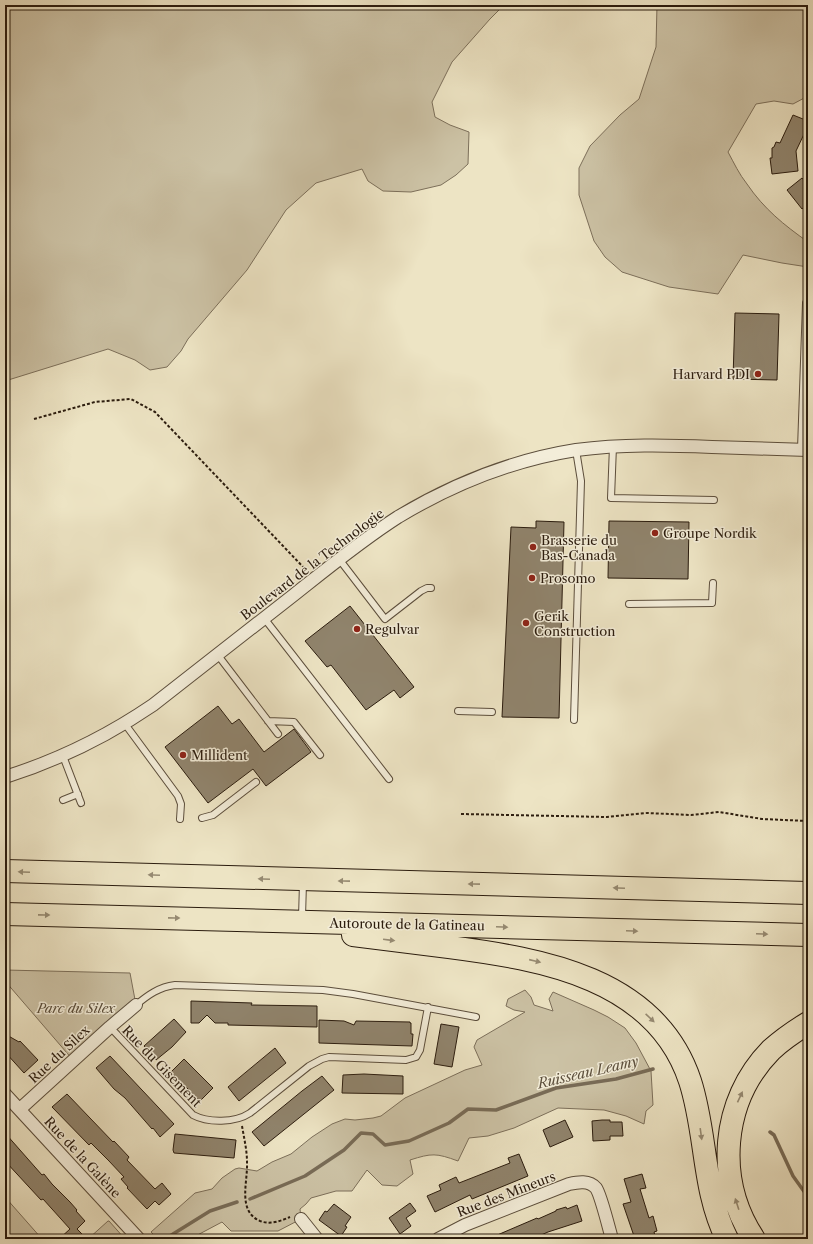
<svg xmlns="http://www.w3.org/2000/svg" width="813" height="1244" font-family="'Libre Caslon Text',serif">
	<style>
		.green { fill: #ccc2a5; stroke: #7c6f5a }
		.lines { fill: none; stroke-linecap: round; stroke-linejoin: round }
		.stream { stroke: #786b56; stroke-width: 3.5 }
		.building { fill: #90846d; stroke: #2b1c0e }
		.lane-casing { stroke: #5c4e3c; stroke-width: 8 }
		.street-casing { stroke: #5c4e3c; stroke-width: 14 }
		.highway-casing { stroke: #2b1c0e; stroke-width: 24 }
		.path { stroke: #2b1c0e; stroke-width: 2; stroke-dasharray: 3 2; stroke-linecap: butt }
		.lane { stroke: #f3edd9; stroke-width: 6 }
		.street { stroke: #f3edd9; stroke-width: 12 }
		.highway { stroke: #ede4c4; stroke-width: 22 }
		.oneway { fill: #968a72 }
		.poi-dot { fill: #8f2418; stroke: #f3edd9; stroke-width: 1.5 }
		.labels { text-anchor: middle; stroke-width: 3; stroke-linejoin: round; paint-order: stroke }
		.poi-label { font-size: 13px; fill: #2b1c0e; stroke: #f3edd9; text-anchor: start }
		.street-label { font-size: 13px; fill: #2b1c0e; stroke: #f3edd9 }
		.park-label { font-size: 13px; font-style: italic; fill: #5b4e3b; stroke: #f3edd9 }
		.water-label { font-size: 14px; font-style: italic; fill: #5e513e; stroke: #f3edd9 }
	</style>
	<rect width="100%" height="100%" fill="#ede4c4"/>
	<filter id="stains"><feTurbulence type="fractalNoise" baseFrequency=".005" numOctaves="4"/><feColorMatrix values="0 0 0 0 .2 0 0 0 0 .09 0 0 0 0 .02 0 0 0 .5 -.17"/></filter>
	<radialGradient id="worn" r=".72"><stop offset=".6" stop-color="#630" stop-opacity="0"/><stop offset="1" stop-color="#630" stop-opacity=".3"/></radialGradient>
	<path class="green" d="M5,5H504L490,19L452,62L432,102L435,117L450,125L469,132L468,164L456,175L441,185L411,192L383,191L368,181L362,169L316,183L286,210L247,270L188,339L181,351L167,367L150,370L135,360L108,349L5,381Z
		M657,5H808V96L793,104L774,101L756,104L728,152C734,163 739,174 747,184C764,209 784,225 808,242V267L782,263L743,255L718,294L669,287L622,272L605,257L594,241L579,195V168L590,146L620,115L639,99L656,47Z
		M5,970L130,973L136,1005L73,1060L5,981Z
		M525,990L531,997L534,1005L553,1011L549,999L553,992L594,1010L608,1017L625,1028L636,1043L651,1071L653,1105L646,1111L644,1124L626,1116L604,1110L558,1108L514,1128L488,1136L469,1138L458,1161C436,1153 432,1153 410,1160L413,1174L397,1186L382,1185L367,1170L352,1191H336L311,1198L306,1204L300,1209L301,1219L278,1231H231L222,1222L190,1239H158L151,1232L195,1193L212,1189L222,1178L235,1169L239,1168L257,1171L272,1162L291,1154L312,1137L332,1124L345,1119L355,1120L373,1118L381,1116L405,1098L465,1070L482,1065L474,1047L477,1040L525,1012L514,1010L506,1006L508,999Z
		M5,1197L42,1239H5Z
		M109,1221L125,1239H88L108,1221Z"/>
	<g class="lines">
		<path class="stream" d="M770,1132L774,1135L793,1176L808,1197
			M250,1199L305,1176L344,1150L361,1133L373,1134L385,1145L409,1141L449,1123L468,1109L496,1110L556,1088L616,1079L653,1069
			M120,1239H121
			M165,1239L210,1211L237,1202"/>
	</g>
	<path class="building" d="M793,115L808,121V134L805,132L796,151L798,171L772,174L770,158H772V148L774,147L776,142L780,143Z
		M802,178L808,185V204L802,209L787,190Z
		M735,313L779,314L777,380L733,379Z
		M536,521L564,522L559,718L502,717L511,527L536,528Z
		M609,521L689,522L688,579L608,578Z
		M350,606L414,687L400,698L394,690L366,710L331,665L327,667L305,641Z
		M218,706L232,724L239,719L264,752L294,729L311,752L266,786L253,769L208,803L165,747Z
		M191,1001L252,1003L251,1005L317,1006V1027L228,1025V1023H215L207,1015L199,1023H191Z
		M174,1019L186,1032L172,1047L156,1060L144,1046Z
		M319,1020L344,1021L354,1025L356,1021L410,1022V1023H411V1034H413L412,1046L319,1043Z
		M441,1024L459,1027L452,1067L434,1064Z
		M5,1034L19,1042L20,1041L38,1060L24,1073L5,1052Z
		M275,1048L286,1063L239,1101L228,1087Z
		M110,1056L174,1124L160,1137L153,1128L152,1129L125,1098L114,1089L96,1068Z
		M184,1059L213,1088L200,1101L171,1072Z
		M364,1074L403,1076V1094L342,1093L343,1075Z
		M322,1076L334,1090L264,1146L252,1132L302,1091Z
		M67,1094L113,1142L114,1141L129,1157L127,1160L155,1189L162,1183L171,1194L159,1205L155,1201L147,1209L127,1188L128,1187L121,1179L124,1177L109,1161L91,1143L89,1145L52,1107Z
		M565,1120L573,1137L550,1147L543,1130Z
		M602,1120H610V1122H622L623,1136H610V1140L593,1141L592,1121Z
		M5,1133L42,1175L44,1174L52,1184L70,1202L77,1210L76,1211L85,1221L77,1229L83,1235L78,1239H59L70,1229L43,1199L41,1200L5,1161Z
		M175,1134L236,1140L234,1158L174,1153L173,1150Z
		M519,1154L528,1176L472,1199L470,1195L435,1212L427,1196L441,1190L439,1185L456,1177L459,1183L510,1163L508,1158Z
		M642,1174L646,1188L640,1189L649,1218L653,1216L657,1231L654,1232L656,1239H635L623,1204L631,1202L624,1179Z
		M410,1203L416,1211L406,1218L411,1226L400,1234L389,1218Z
		M334,1204L351,1217L345,1226L347,1227L341,1236L319,1220L325,1211L327,1212Z
		M577,1205L582,1221L548,1232L532,1239H488L537,1218L538,1219L556,1211V1210L566,1207L567,1209Z"/>
	<g class="lines">
		<defs>
			<path id="lane" d="M613,446L611,498L714,500
				M801,449L806,303
				M339,559L385,619L421,591L427,588H431
				M629,604L712,603L713,583
				M264,618L389,779
				M217,654L278,734
				M458,711L492,712
				M574,720L581,481L576,450
				M268,721L294,722L320,755
				M125,724L178,796L181,804L180,819
				M63,756L81,803
				M63,800L78,794
				M202,818L213,815L256,782
				M302,917L303,883
				M136,1005C148,995 159,987 175,985L323,990L353,994L476,1017
				M110,1027L193,1115C208,1123 235,1123 250,1113L309,1066L322,1059L329,1057L406,1060L416,1057L420,1050L428,1007"/>
			<path id="street" d="M5,777C59,760 106,737 153,705C200,668 247,631 295,594C329,567 362,540 398,517C453,484 513,460 576,450C622,444 667,445 712,447C744,448 776,449 808,450
				M5,1094L139,1239
				M20,1109L110,1027L136,1005
				M301,1219L317,1239
				M438,1239L465,1225L569,1184C578,1182 589,1180 596,1188C601,1195 609,1229 612,1239"/>
			<path id="highway" d="M5,871L808,893
				M5,914L808,935
				M353,935C385,939 417,943 449,947C542,959 656,978 690,1081C707,1133 702,1189 727,1239
				M754,1239C715,1180 721,1101 771,1050C782,1040 795,1031 808,1023"/>
		</defs>
		<use href="#lane" class="lane-casing"/>
		<use href="#street" class="street-casing"/>
		<use href="#highway" class="highway-casing"/>
		<path class="path" d="M34,419L95,402L131,399L155,412L306,570
			M461,814L607,817L647,813L691,815L719,812L762,819L808,821
			M242,1126C244,1138 247,1150 247,1162C248,1182 237,1211 260,1221C270,1225 281,1221 290,1217"/>
		<use href="#lane" class="lane"/>
		<use href="#street" class="street"/>
		<use href="#highway" class="highway"/>
	</g>
	<defs><path id="oneway-solid" d="M-6-.8H1V-3.2L6.5 0L1 3.2V.8H-6Z"/></defs>
	<g class="oneway">
		<use href="#oneway-solid" transform="translate(24 872) rotate(-178)"/>
		<use href="#oneway-solid" transform="translate(154 875) rotate(-178)"/>
		<use href="#oneway-solid" transform="translate(264 879) rotate(-178)"/>
		<use href="#oneway-solid" transform="translate(344 881) rotate(-179)"/>
		<use href="#oneway-solid" transform="translate(474 884) rotate(-179)"/>
		<use href="#oneway-solid" transform="translate(619 888) rotate(-178)"/>
		<use href="#oneway-solid" transform="translate(44 915) rotate(1)"/>
		<use href="#oneway-solid" transform="translate(174 918) rotate(1)"/>
		<use href="#oneway-solid" transform="translate(502 927) rotate(2)"/>
		<use href="#oneway-solid" transform="translate(632 931) rotate(2)"/>
		<use href="#oneway-solid" transform="translate(762 934) rotate(2)"/>
		<use href="#oneway-solid" transform="translate(389 940) rotate(7)"/>
		<use href="#oneway-solid" transform="translate(535 961) rotate(13)"/>
		<use href="#oneway-solid" transform="translate(650 1018) rotate(43)"/>
		<use href="#oneway-solid" transform="translate(740 1097) rotate(-65)"/>
		<use href="#oneway-solid" transform="translate(701 1134) rotate(82)"/>
		<use href="#oneway-solid" transform="translate(737 1204) rotate(-108)"/>
	</g>
	<g class="poi-dot">
		<circle cx="758" cy="374" r="4"/>
		<circle cx="655" cy="533" r="4"/>
		<circle cx="533" cy="547" r="4"/>
		<circle cx="532" cy="578" r="4"/>
		<circle cx="526" cy="623" r="4"/>
		<circle cx="357" cy="629" r="4"/>
		<circle cx="183" cy="755" r="4"/>
	</g>
	<g class="labels">
		<g class="poi-label">
			<text x="750" y="379" text-anchor="end">Harvard PDI</text>
			<text x="663" y="538">Groupe Nordik</text>
			<text x="541" y="545">Brasserie du<tspan x="541" dy="15">Bas-Canada</tspan></text>
			<text x="540" y="583">Prosomo</text>
			<text x="534" y="621">Gerik<tspan x="534" dy="15">Construction</tspan></text>
			<text x="365" y="634">Regulvar</text>
			<text x="191" y="760">Millident</text>
		</g>
		<g class="street-label">
			<text transform="translate(312 564) rotate(-37)" y="5">Boulevard de la Technologie</text>
			<text transform="translate(407 924) rotate(1)" y="5">Autoroute de la Gatineau</text>
			<text transform="translate(59 1054) rotate(-43)" y="5">Rue du Silex</text>
			<text transform="translate(162 1066) rotate(46)" y="5">Rue du Gisement</text>
			<text transform="translate(83 1157) rotate(47)" y="5">Rue de la Galène</text>
			<text transform="translate(506 1194) rotate(-21)" y="5">Rue des Mineurs</text>
		</g>
		<g class="park-label">
			<text x="76" y="1013">Parc du Silex</text>
		</g>
		<g class="water-label">
			<text transform="translate(588 1072) rotate(-13)" y="5">Ruisseau Leamy</text>
		</g>
	</g>
	<rect width="813" height="1244" fill="none" stroke="#ede4c4" stroke-width="20"/>
	<rect x="6" y="6" width="801" height="1232" fill="none" stroke="#2b1c0e" stroke-width="2"/>
	<rect x="10" y="10" width="793" height="1224" fill="none" stroke="#2b1c0e"/>
	<rect width="100%" height="100%" filter="url(#stains)"/>
	<rect width="100%" height="100%" fill="url(#worn)"/>
</svg>
